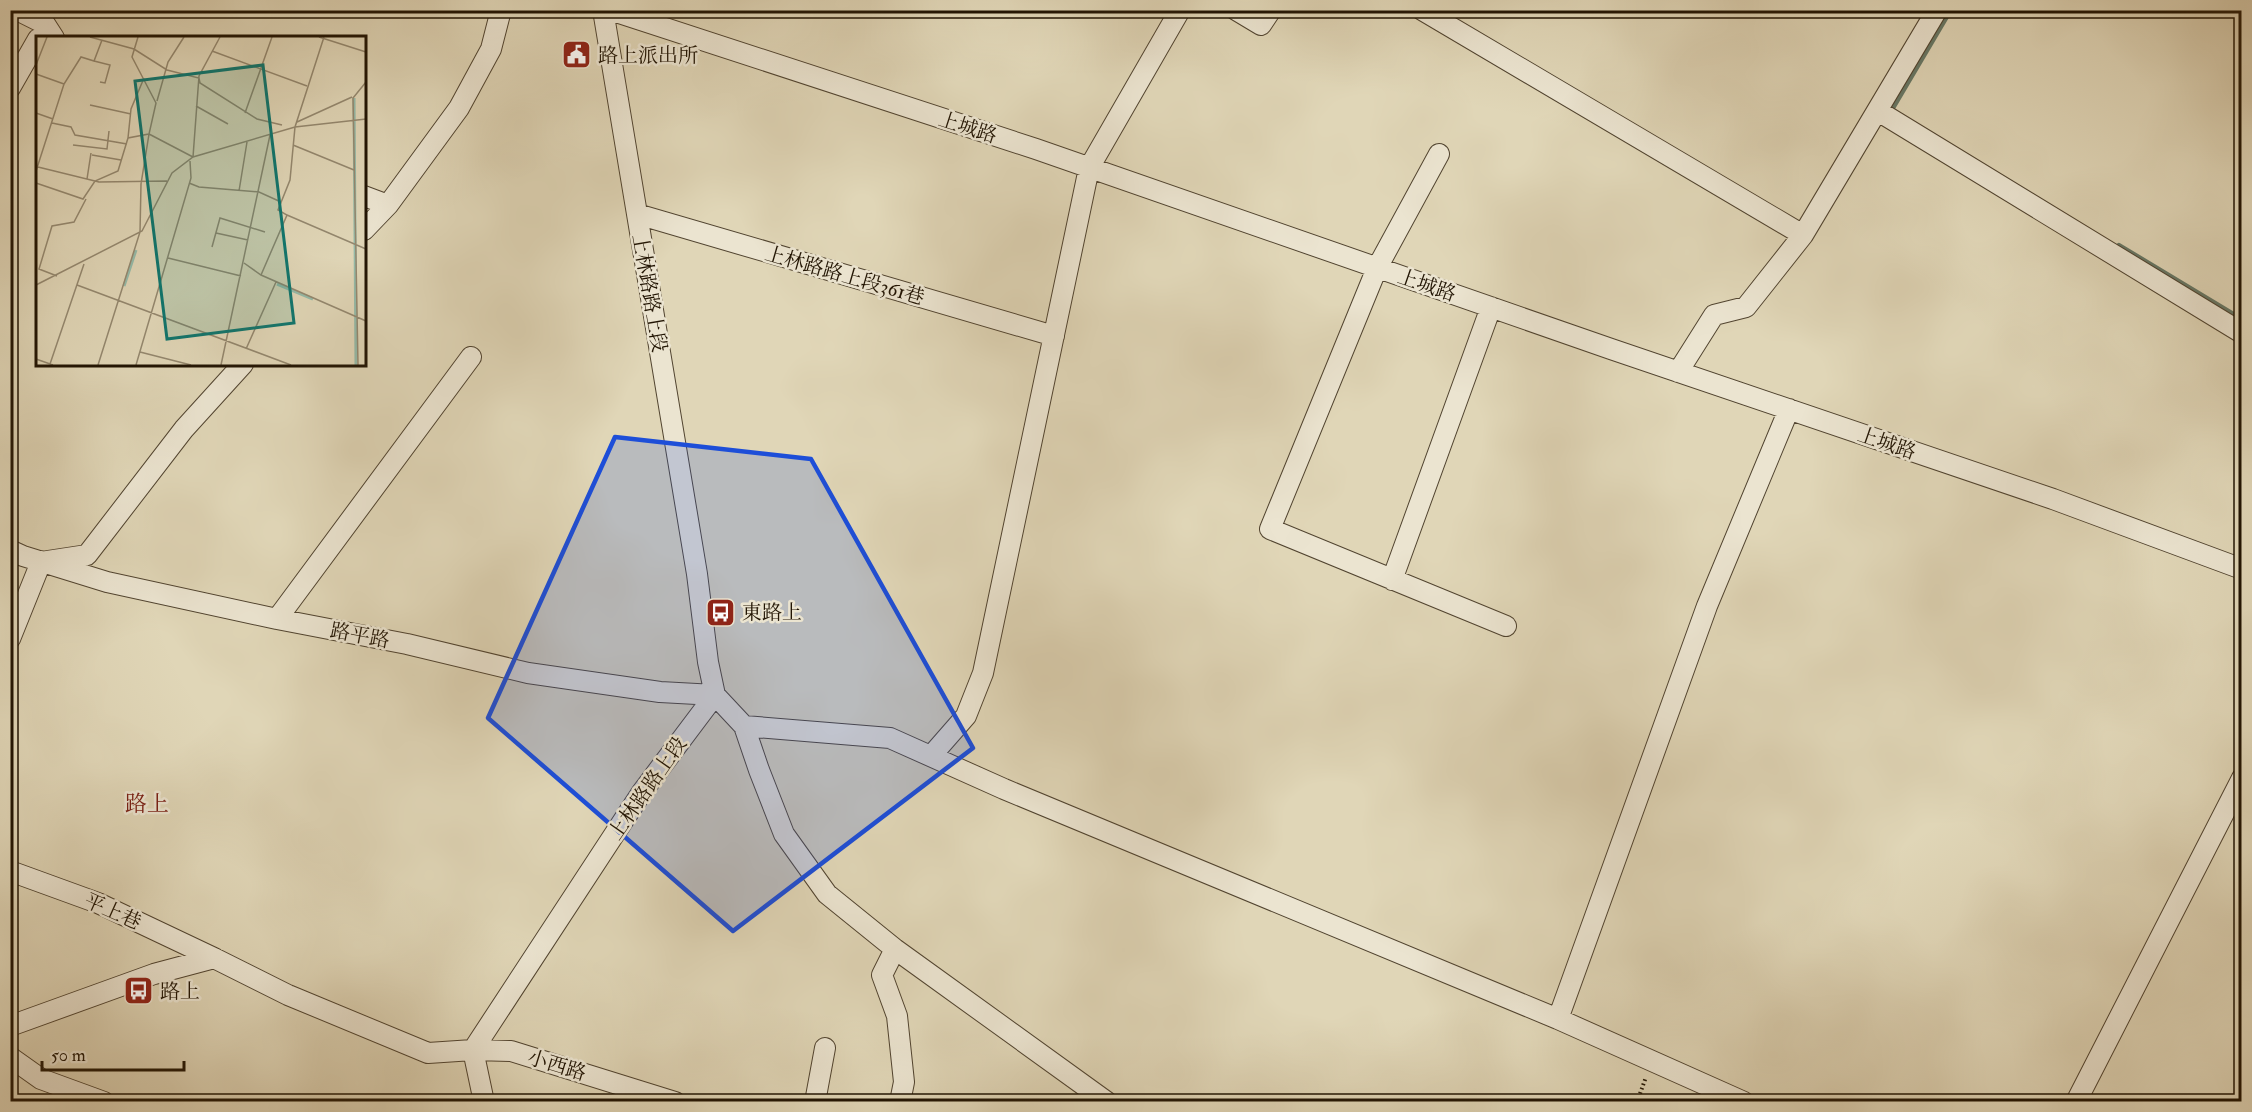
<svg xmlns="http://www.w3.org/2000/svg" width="2252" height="1112" font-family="'IM FELL Double Pica','Noto Serif TC',serif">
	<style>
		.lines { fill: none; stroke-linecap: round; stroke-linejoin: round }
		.stream { stroke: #677866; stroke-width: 6 }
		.minor-casing { stroke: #514430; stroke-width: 22 }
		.path { stroke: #211403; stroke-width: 4; stroke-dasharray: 1.5 3; stroke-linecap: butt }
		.minor { stroke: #ebe4d0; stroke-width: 20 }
		.marked { fill: #1d4ed8; fill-opacity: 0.2; stroke: #1d4ed8; stroke-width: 4.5; stroke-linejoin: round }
		.labels { text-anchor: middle; stroke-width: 5; stroke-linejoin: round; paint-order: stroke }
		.poi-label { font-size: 20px; fill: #211403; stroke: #ebe4d0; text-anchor: start }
		.street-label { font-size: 20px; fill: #211403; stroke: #ebe4d0 }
		.quarter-label { font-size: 22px; fill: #7a1f14; stroke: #ebe4d0 }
		.inset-river { fill: none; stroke: #95baa8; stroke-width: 3 }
		.inset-road { fill: none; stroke: #94886f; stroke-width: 1.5 }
		.view { fill: #0f766e; fill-opacity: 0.15; stroke: #0f766e; stroke-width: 3 }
		.inset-edge { fill: none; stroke: #211403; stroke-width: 3 }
	</style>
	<rect width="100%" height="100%" fill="#e0d6b7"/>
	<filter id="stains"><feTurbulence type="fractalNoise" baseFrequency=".00333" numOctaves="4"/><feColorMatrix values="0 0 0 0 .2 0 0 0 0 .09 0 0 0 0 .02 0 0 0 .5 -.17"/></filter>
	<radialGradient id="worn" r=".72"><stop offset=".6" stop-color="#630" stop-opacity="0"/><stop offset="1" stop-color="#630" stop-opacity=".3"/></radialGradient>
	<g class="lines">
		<path class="stream" d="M1896,113L1891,110L1950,10
			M2119,246L2242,320"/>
		<defs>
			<path id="minor" d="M17,10L45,24L54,38
				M610,10L1036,149L1611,349L2053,499L2242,569
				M1236,10L1261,25L1271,10
				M1422,10L1803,235
				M10,88L38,39
				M1878,111L2242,333
				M1439,154L1377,268L1270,529L1506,626
				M364,196L388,205
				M637,214L1054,336
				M364,230L388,205L459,108L491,49L501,10
				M1678,372L1714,315L1746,307L1803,235L1937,10
				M10,550L23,556L107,582L277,619L407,644L528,673L660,692L715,695
				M1392,580L1491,307
				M277,619L471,357
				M10,639L41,562L87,555L184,429L243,364
				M715,695L744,726L759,770L784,834L827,894L895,949L1107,1102
				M744,726L890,738L1004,789L1558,1019L1744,1102
				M931,756L966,716L983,673L1089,168L1180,10
				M10,871L98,903L214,958
				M895,949L882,975L897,1016L904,1082L900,1102
				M1558,1019L1707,606L1789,409
				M10,1026L154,974L214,958L288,995L428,1053L473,1050L642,792L715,695L708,662L697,574L603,10
				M10,1057L41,1079L104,1102
				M484,1102L473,1050L511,1051L675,1102
				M815,1102L825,1048
				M2076,1102L2242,778"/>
		</defs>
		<use href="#minor" class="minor-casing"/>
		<path class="path" d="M1637,1102L1646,1077"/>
		<use href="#minor" class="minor"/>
	</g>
	<path class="marked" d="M615,437L811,459L973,748L733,931L488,718Z"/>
	<defs>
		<symbol id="civic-square" viewBox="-11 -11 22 22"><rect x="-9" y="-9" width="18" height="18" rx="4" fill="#8f2418" stroke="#ebe4d0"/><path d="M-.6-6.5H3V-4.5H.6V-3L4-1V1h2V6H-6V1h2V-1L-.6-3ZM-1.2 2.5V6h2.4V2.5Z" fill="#fff"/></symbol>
		<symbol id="bus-square" viewBox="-11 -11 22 22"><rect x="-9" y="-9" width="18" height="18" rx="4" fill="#8f2418" stroke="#ebe4d0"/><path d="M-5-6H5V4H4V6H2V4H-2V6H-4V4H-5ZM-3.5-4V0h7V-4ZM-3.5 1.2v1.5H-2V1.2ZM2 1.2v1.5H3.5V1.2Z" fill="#fff"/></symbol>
	</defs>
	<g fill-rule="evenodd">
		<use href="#civic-square" x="560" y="38" width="33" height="33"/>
		<use href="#bus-square" x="704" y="596" width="33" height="33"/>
		<use href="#bus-square" x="122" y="974" width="33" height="33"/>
	</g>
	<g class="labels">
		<g class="poi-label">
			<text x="598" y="62">路上派出所</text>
			<text x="742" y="619">東路上</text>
			<text x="160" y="998">路上</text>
		</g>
		<g class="street-label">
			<text transform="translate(968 127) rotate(18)" y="7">上城路</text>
			<text transform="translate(845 275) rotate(16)" y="7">上林路路上段361巷</text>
			<text transform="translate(1427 285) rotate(19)" y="7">上城路</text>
			<text transform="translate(650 293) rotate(80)" y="7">上林路路上段</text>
			<text transform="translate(1887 443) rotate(19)" y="7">上城路</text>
			<text transform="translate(360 635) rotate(11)" y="7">路平路</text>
			<text transform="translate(647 788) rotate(-55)" y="7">上林路路上段</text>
			<text transform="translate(113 911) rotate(24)" y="7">平上巷</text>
			<text transform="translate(557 1065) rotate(17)" y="7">小西路</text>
		</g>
		<g class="quarter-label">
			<text x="147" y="811">路上</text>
		</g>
	</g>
	<g transform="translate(36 36)">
		<rect width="330" height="330" fill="#e0d6b7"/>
		<path class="inset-river" d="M318,62L320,329M241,248L277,263M88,250L100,214"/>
		<path class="inset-road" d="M54,1L98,13L131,34L163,42L164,47L221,83L246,89M102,1L96,21L120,67L113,98L157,121M283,1L330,16M176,15L271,50M58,25L74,29L69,47L64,46M0,29L11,1M0,38L28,48M121,65L132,26L148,1M54,69L95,78M160,70L192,88M0,77L17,83M209,77L236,1M261,86L316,61M16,87L35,91L39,99L91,108M92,102L95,73L108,42M37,109L71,113L73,95M257,109L318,134M56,119L85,124M157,121L163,40L184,1M2,131L63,146L131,145M0,135L28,48L45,21L58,25L66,4M51,143L55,117M0,147L47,163L59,145L82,135L92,102L113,98L105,148L104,196L62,329M153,147L163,151L223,156L245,166M203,155L211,106M251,179L330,213M180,197L212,204M176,211L184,182L229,196M132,222L205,240M208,227L225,239L330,285M225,239L251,179L242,174L254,144L259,91L288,1M21,240L3,233L16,190L38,186L50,163M0,249L106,195L136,137L157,121L259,91L330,83M41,249L255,329M210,313L240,246M104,316L155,329M0,323L17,329M14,328L48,228M100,329L155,142L154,125M185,329L234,99M322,329L317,62L330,46"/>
		<path class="view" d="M227,29L258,287L131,303L99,45Z"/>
		<rect width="330" height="330" class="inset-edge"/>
	</g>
	<rect width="2252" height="1112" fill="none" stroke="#e0d6b7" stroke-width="36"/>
	<rect x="12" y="12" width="2228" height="1088" fill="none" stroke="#211403" stroke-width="3"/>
	<rect x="18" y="18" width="2216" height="1076" fill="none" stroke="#211403" stroke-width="1.5"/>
	<path d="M42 1061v9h142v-9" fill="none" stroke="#211403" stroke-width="3"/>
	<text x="51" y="1061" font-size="18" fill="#211403" stroke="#ebe4d0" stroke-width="4.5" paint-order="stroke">50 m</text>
	<rect width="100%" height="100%" filter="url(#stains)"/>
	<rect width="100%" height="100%" fill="url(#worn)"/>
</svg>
